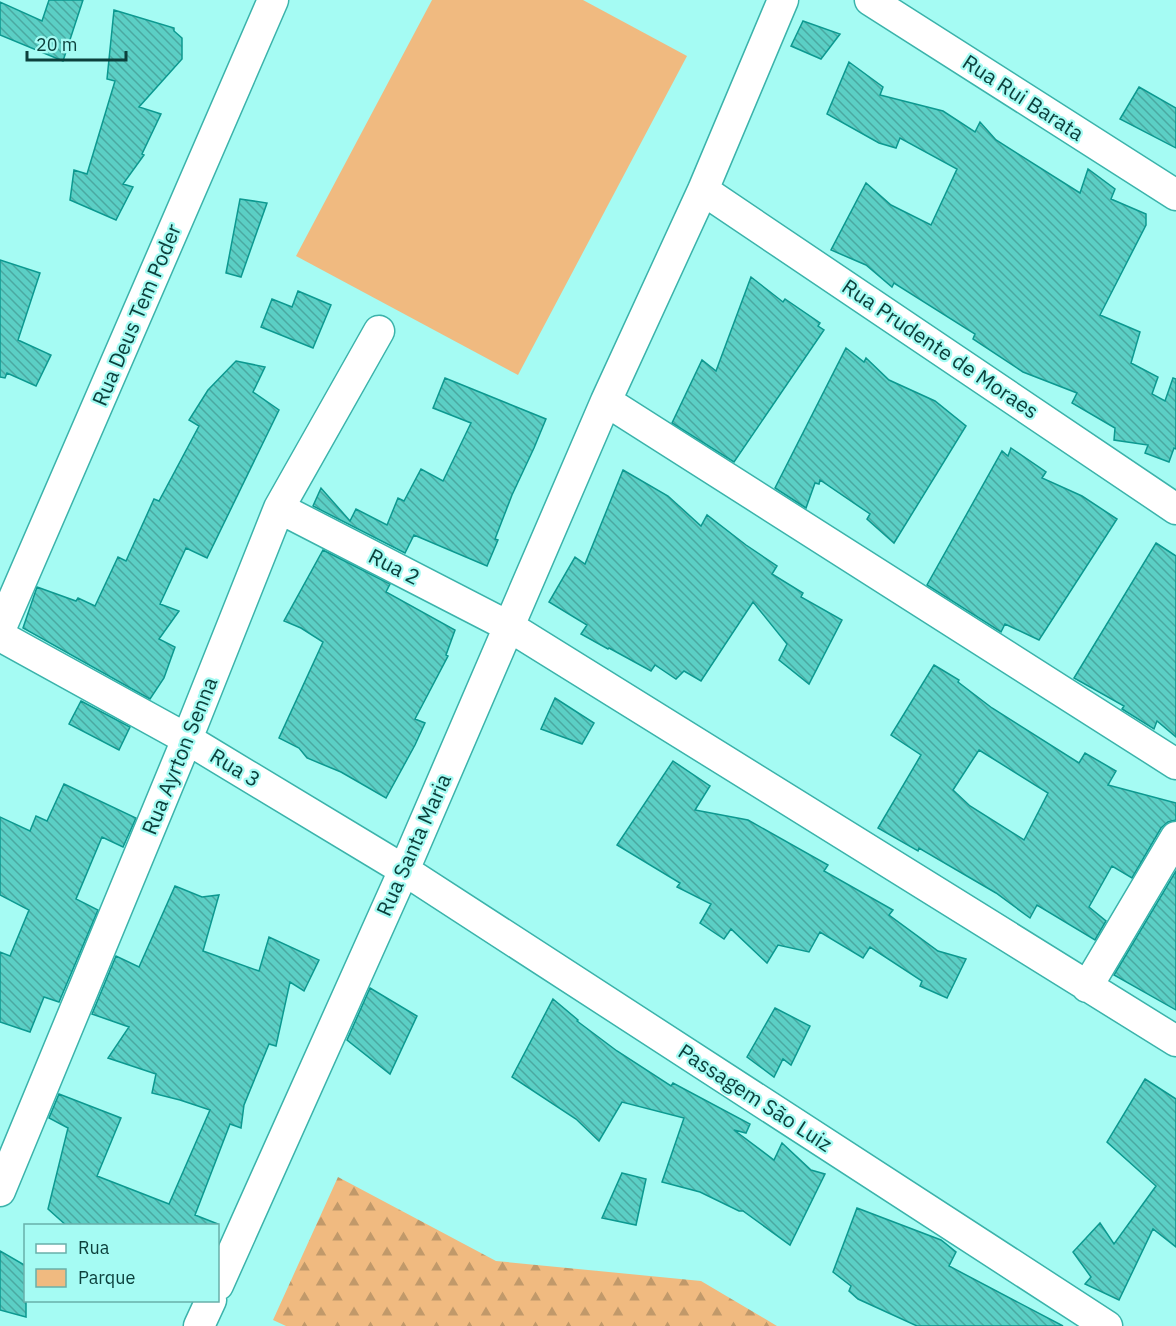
<svg xmlns="http://www.w3.org/2000/svg" width="1176" height="1326" font-family="'IBM Plex Sans',sans-serif">
	<style>
		.green { fill: #f0ba80 }
		.forest { fill: url(#forest-firs) }
		.building { fill: url(#building-back-hatch); stroke: #0c9990; stroke-width: 1.5; fill-rule: evenodd }
		.lines { fill: none; stroke-linecap: round; stroke-linejoin: round }
		.minor-casing { stroke: #3bb3ab; stroke-width: 33 }
		.minor { stroke: #fff; stroke-width: 30 }
		.labels { text-anchor: middle; stroke-width: 4.5; stroke-linejoin: round; paint-order: stroke }
		.street-label { font-size: 21px; fill: #0c403c; stroke: #a5fbf3 }
	</style>
	<defs>
		<pattern id="forest-firs" width="22" height="20" patternUnits="userSpaceOnUse" patternTransform="scale(1.5)"><rect width="22" height="20" fill="#f0ba80"/><path d="M5 1l3.5 6h-7zM16 11l3.5 6h-7z" fill="#c1996a"/></pattern>
		<pattern id="building-back-hatch" width="6" height="6" patternUnits="userSpaceOnUse" patternTransform="scale(1.5)"><rect width="6" height="6" fill="#5bcfc5"/><path d="M-1 5l2 2M0 0l6 6M5-1l2 2" fill="none" stroke="#4aa9a1"/></pattern>
	</defs>
	<rect width="100%" height="100%" fill="#a5fbf3"/>
	<path class="green" d="M432,0H583L687,56L518,375L296,256Z"/>
	<path class="forest" d="M338,1177L496,1261L701,1281L777,1326H286L273,1320Z"/>
	<path class="building" d="M49,0H83L63,61L0,35V2L42,21Z
		M114,10L174,28V31L182,38V59L139,107L161,114L142,154L144,155L123,184L133,187L116,220L70,200L74,170L87,174L115,81L107,79Z
		M803,21L840,34L821,59L791,46Z
		M849,62L883,87L880,95L943,111L975,132L980,122L996,140L1080,193L1088,169L1115,189L1111,199L1146,214V225L1100,315L1140,332L1131,363L1158,377L1152,394L1165,401L1173,378L1176,379V449L1174,448L1169,462L1145,453L1148,445L1114,440L1115,428L1072,403L1077,393L1023,372L973,339L975,334L894,283L892,287L866,265L831,250L866,183L891,205L931,225L957,169L900,138L896,148L879,143L827,114Z
		M1139,87L1176,108V148L1120,119Z
		M240,199L267,203L241,277L226,273Z
		M0,260L40,273L18,340L51,355L36,386L7,373L5,378L0,377Z
		M751,277L783,302L785,299L820,323L818,326L824,330L734,462L672,423L702,360L716,371Z
		M298,291L331,305L313,348L261,327L272,299L292,307Z
		M846,348L864,362L866,358L889,380L935,401L966,426L894,543L867,519L870,514L820,480L819,484L815,483L806,508L775,488Z
		M236,361L265,367L253,392L279,410L207,558L186,548L160,604L179,611L159,639L175,647L164,678L150,699L23,628L37,587L76,601L78,598L95,606L118,557L126,561L154,499L159,501L199,426L189,420L208,390Z
		M445,378L546,419L534,448L512,495L495,539L498,540L487,566L414,535L405,553L313,506L321,488L350,521L356,509L387,525L398,498L404,501L421,469L443,481L471,423L433,408Z
		M1011,448L1046,472L1042,478L1082,496L1117,519L1039,640L1005,624L1001,632L927,585L1002,451L1008,456Z
		M623,470L668,496L701,526L707,515L746,545L777,566L772,574L803,593L801,597L842,620L809,684L779,660L787,644L753,602L701,681L684,671L676,679L655,665L651,671L609,648L608,649L581,634L587,625L549,602L575,557L585,564Z
		M1156,543L1176,556V737L1157,721L1154,729L1122,709L1124,706L1074,678Z
		M323,550L390,584L386,592L455,630L446,655L448,656L415,719L425,723L415,745L386,798L341,772L307,758L299,748L279,738L323,642L301,628L284,621Z
		M934,665L959,680L958,682L992,708L1079,763L1085,753L1116,771L1108,785L1176,803V820L1168,822L1161,828L1132,878L1112,866L1089,907L1106,921L1095,940L1037,905L1030,918L996,893L919,848L918,851L878,828L921,755L891,735ZM979,750L1048,793L1024,840L970,806L953,790Z
		M555,698L594,723L582,744L541,729Z
		M81,701L130,727L119,750L69,724Z
		M673,761L710,786L695,810L748,820L828,865L824,871L893,910L889,915L938,951L966,959L947,998L920,986L922,981L870,947L863,958L820,932L809,952L778,945L767,963L731,929L724,939L700,923L711,904L677,887L680,883L617,845Z
		M64,784L136,818L123,847L102,837L76,899L98,910L59,1002L44,997L30,1032L0,1022V952L10,956L29,910L0,895V817L30,831L36,816L47,821Z
		M1176,871V1010L1114,975Z
		M175,886L202,897L219,895L203,951L259,971L269,937L319,960L304,991L290,982L276,1046L269,1044L244,1105L241,1128L230,1124L195,1215L218,1224V1226H67L48,1209L68,1128L49,1118L59,1094L121,1118L97,1176L169,1204L210,1110L180,1100L152,1093L156,1074L108,1058L129,1027L92,1014L116,956L139,967Z
		M370,988L417,1016L390,1074L347,1040Z
		M553,999L578,1020L577,1021L617,1051L671,1086L673,1083L750,1124L746,1133L734,1130L774,1160L782,1143L811,1170L825,1174L790,1245L743,1211H739L700,1192L662,1182L684,1118L622,1102L599,1141L576,1119L512,1077Z
		M775,1008L810,1026L791,1065L783,1059L774,1077L747,1057Z
		M1145,1079L1176,1099V1247L1153,1229L1119,1300L1085,1284L1091,1277L1073,1252L1100,1223L1114,1244L1156,1186L1107,1142Z
		M622,1173L646,1179L636,1225L602,1218Z
		M857,1208L941,1240L956,1252L949,1266L1063,1326H917L858,1299L849,1291L851,1286L833,1272Z
		M0,1251L26,1266V1317L0,1310Z"/>
	<g class="lines">
		<defs>
			<path id="minor" d="M870,0L1176,195
				M703,190L1176,509
				M606,401L1176,764
				M279,508L510,627L1176,1041
				M0,630L273,0
				M0,636L187,739L404,870L1107,1326
				M1087,987L1176,837
				M0,1191L187,739L279,508L379,331
				M218,1285L404,870L606,401L703,190L783,0
				M199,1326L211,1300"/>
		</defs>
		<use href="#minor" class="minor-casing"/>
		<use href="#minor" class="minor"/>
	</g>
	<g class="labels">
		<g class="street-label">
			<text transform="translate(1023 98) rotate(33)" y="7">Rua Rui Barata</text>
			<text transform="translate(137 315) rotate(-67)" y="7">Rua Deus Tem Poder</text>
			<text transform="translate(940 349) rotate(34)" y="7">Rua Prudente de Moraes</text>
			<text transform="translate(394 567) rotate(27)" y="7">Rua 2</text>
			<text transform="translate(180 756) rotate(-68)" y="7">Rua Ayrton Senna</text>
			<text transform="translate(235 768) rotate(31)" y="7">Rua 3</text>
			<text transform="translate(414 845) rotate(-66)" y="7">Rua Santa Maria</text>
			<text transform="translate(755 1098) rotate(33)" y="7">Passagem São Luiz</text>
		</g>
	</g>
	<rect x="24" y="1224" width="195" height="78" fill="#a5fbf3" stroke="#68b0aa" stroke-width="1.5"/>
	<rect x="36" y="1244" width="30" height="9" fill="#ffffff" stroke="#68b0aa" stroke-width="1.5"/>
	<text x="78" y="1254" font-size="18" fill="#0c403c">Rua</text>
	<rect x="36" y="1269" width="30" height="18" fill="#f0ba80" stroke="#68b0aa" stroke-width="1.5"/>
	<text x="78" y="1284" font-size="18" fill="#0c403c">Parque</text>
	<path d="M27 51v9h99v-9" fill="none" stroke="#0c403c" stroke-width="3"/>
	<text x="36" y="51" font-size="18" fill="#0c403c" stroke="#a5fbf3" stroke-width="4.5" paint-order="stroke">20 m</text>
</svg>
